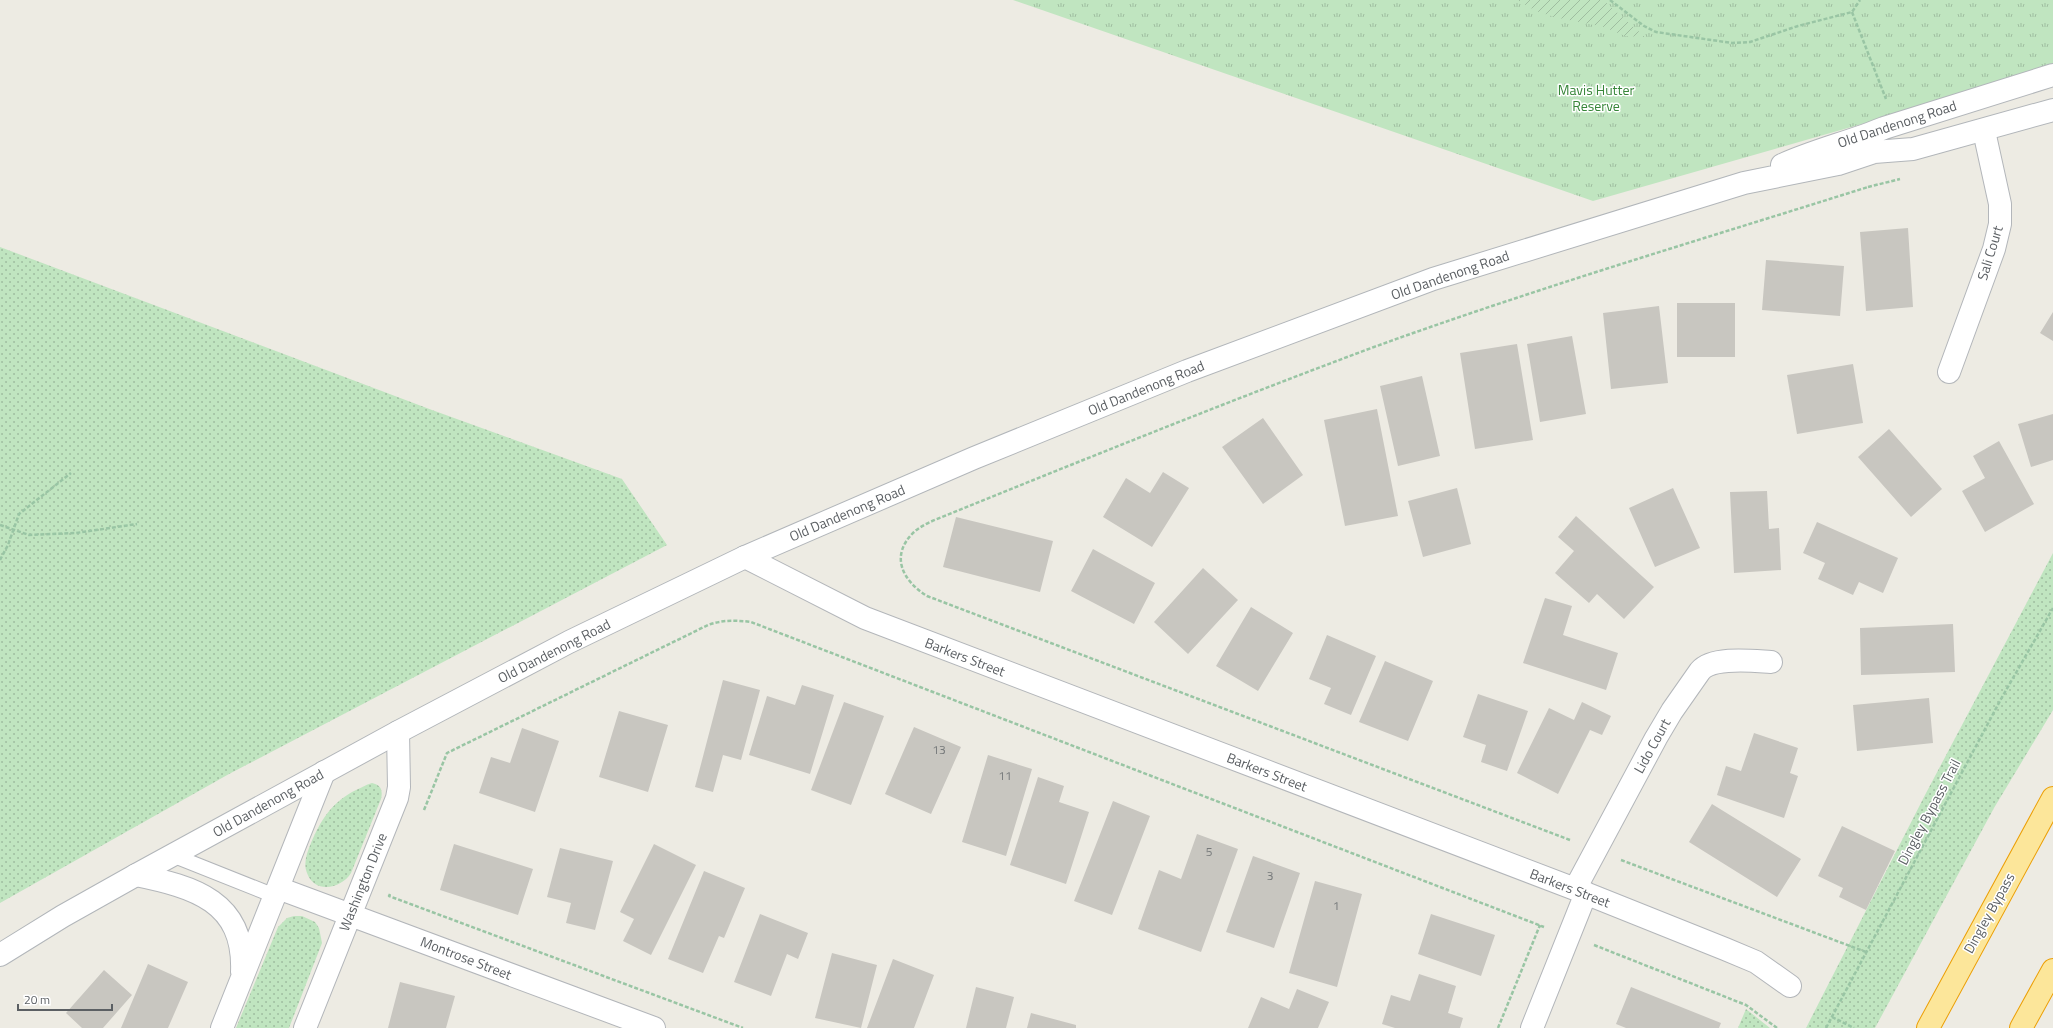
<svg xmlns="http://www.w3.org/2000/svg" width="2053" height="1028" font-family="'Titillium Web',sans-serif">
	<style>
		.grass { fill: url(#grass-dots) }
		.park { fill: url(#park-tufts) }
		.garden { fill: url(#garden-furrows) }
		.building { fill: #c8c6c0 }
		.lines { fill: none; stroke-linecap: round; stroke-linejoin: round }
		.service-casing { stroke: #b3b6ba; stroke-width: 16 }
		.minor-casing { stroke: #b3b6ba; stroke-width: 24 }
		.secondary-casing { stroke: #b2b6ba; stroke-width: 24 }
		.trunk-casing { stroke: #ec9f05; stroke-width: 24 }
		.path { stroke: #99c5a4; stroke-width: 2.5; stroke-dasharray: 4 2; stroke-linecap: butt }
		.service { stroke: #fff; stroke-width: 14 }
		.minor { stroke: #fff; stroke-width: 22 }
		.secondary { stroke: #fff; stroke-width: 22 }
		.trunk { stroke: #fce69a; stroke-width: 22 }
		.labels { text-anchor: middle; stroke-width: 3; stroke-linejoin: round; paint-order: stroke }
		.number-label { font-size: 12px; fill: #76797a }
		.park-label { font-size: 14px; fill: #378639; stroke: #fff }
		.street-label { font-size: 14px; fill: #5b5f63; stroke: #fff }
	</style>
	<defs>
		<pattern id="grass-dots" width="8" height="8" patternUnits="userSpaceOnUse"><rect width="8" height="8" fill="#c0e5c0"/><path d="M2 2h.1M6 6h.1" fill="none" stroke="#9fbda0" stroke-width="1.8" stroke-linecap="round"/></pattern>
		<pattern id="park-tufts" width="24" height="20" patternUnits="userSpaceOnUse"><rect width="24" height="20" fill="#c0e5c0"/><path d="M3 7l-1-3M5 7V3M7 7l1-3M15 17l-1-3M17 17v-4M19 17l1-3" fill="none" stroke="#9fbda0"/></pattern>
		<pattern id="garden-furrows" width="10" height="10" patternUnits="userSpaceOnUse"><rect width="10" height="10" fill="#c0e5c0"/><path d="M-1 1l2-2M0 10L10 0M9 11l2-2" fill="none" stroke="#9fbda0"/></pattern>
	</defs>
	<rect width="100%" height="100%" fill="#edebe3"/>
	<path class="grass" d="M0,247L432,410L622,479L667,545L229,774L0,903Z
		M2053,553V710L1994,808L1875,1028H1806L1925,795Z
		M372,783C381,785 383,790 381,799L351,873C342,888 315,895 307,873C303,863 307,853 311,843C321,820 330,805 352,792C359,789 365,785 372,783Z
		M294,916H302L315,922L319,928L322,943L289,1028H236L278,927L287,918Z
		M1746,1009L1770,1028H1738Z"/>
	<path class="park" d="M1013,0H2053V63L2051,70L1593,201Z"/>
	<path class="garden" d="M1517,0H1603L1645,37L1625,36L1604,27L1554,17L1536,11Z"/>
	<path class="building" d="M1908,228L1913,307L1866,311L1860,232Z
		M1766,260L1844,266L1840,316L1762,310Z
		M1677,303H1735V357H1677Z
		M1659,306L1668,383L1611,389L1603,313Z
		M2053,312V341L2040,333Z
		M1572,336L1586,414L1540,422L1527,344Z
		M1517,344L1533,440L1475,449L1460,353Z
		M1853,364L1863,423L1797,434L1787,375Z
		M1422,376L1440,456L1398,466L1380,386Z
		M1377,409L1398,516L1345,526L1324,420Z
		M2053,414V460L2031,467L2018,424Z
		M1263,418L1303,475L1263,504L1222,447Z
		M1889,429L1942,489L1911,517L1858,457Z
		M1999,441L2034,504L1985,532L1962,491L1985,478L1973,456Z
		M1163,472L1189,488L1152,547L1103,517L1126,478L1150,493Z
		M1457,488L1471,544L1423,557L1408,501Z
		M1673,488L1700,548L1655,567L1629,508Z
		M1767,491L1769,529L1779,528L1781,570L1734,573L1730,492Z
		M1576,516L1654,587L1624,619L1597,594L1589,603L1555,573L1574,551L1558,537Z
		M956,517L1053,541L1040,592L943,567Z
		M1817,522L1898,558L1883,593L1859,582L1853,595L1818,579L1825,563L1803,553Z
		M1093,549L1155,583L1134,624L1071,591Z
		M1203,568L1238,600L1188,654L1154,622Z
		M1545,598L1572,606L1563,635L1618,653L1606,690L1523,663Z
		M1251,607L1293,633L1258,691L1216,666Z
		M1953,624L1955,672L1861,675L1860,628Z
		M1327,635L1376,656L1351,715L1324,704L1331,688L1309,679Z
		M1385,661L1433,681L1408,741L1359,722Z
		M723,680L760,690L741,760L723,755L713,792L695,787Z
		M802,685L834,695L810,774L749,755L767,696L795,705Z
		M1478,694L1528,711L1507,771L1481,762L1486,745L1463,737Z
		M1929,698L1933,743L1857,751L1853,705Z
		M844,702L884,716L851,805L811,790Z
		M1582,702L1611,716L1602,735L1590,730L1558,794L1517,773L1549,708L1574,720Z
		M619,711L668,725L648,792L599,777Z
		M914,727L961,747L931,814L885,794Z
		M522,728L559,741L535,812L479,793L491,757L510,763Z
		M1754,733L1798,748L1790,773L1798,776L1784,818L1717,795L1726,766L1741,771Z
		M988,755L1032,769L1006,856L962,842Z
		M1038,777L1064,786L1059,802L1089,812L1066,884L1010,865Z
		M1113,801L1150,816L1112,915L1074,901Z
		M1712,804L1801,859L1777,897L1689,842Z
		M1842,826L1895,851L1866,910L1839,897L1843,888L1818,876Z
		M1197,834L1238,849L1201,952L1138,929L1159,870L1181,879Z
		M454,844L533,869L518,915L440,890Z
		M654,844L696,865L651,955L623,941L634,919L620,912Z
		M560,848L613,861L595,930L566,923L571,903L547,897Z
		M1253,856L1300,873L1274,948L1226,932Z
		M704,871L745,888L724,938L719,936L703,973L668,959Z
		M1315,881L1362,894L1337,987L1289,973Z
		M760,914L808,933L798,959L787,954L771,996L734,982Z
		M1431,914L1495,935L1481,976L1418,954Z
		M832,953L877,965L861,1028L815,1018Z
		M893,959L934,975L914,1028H867Z
		M148,964L188,982L168,1028H121Z
		M104,970L132,995L103,1028H82L66,1013Z
		M1419,974L1456,986L1448,1013L1463,1018L1460,1028H1395L1382,1024L1391,995L1410,1001Z
		M400,982L455,996L446,1028H388Z
		M976,987L1014,997L1006,1028H966Z
		M1631,987L1721,1023L1719,1028H1626L1616,1024Z
		M1297,989L1329,1002L1318,1028H1248L1261,997L1289,1009Z
		M1031,1013L1076,1025V1028H1027Z"/>
	<g class="lines">
		<defs>
			<path id="service" d="M172,855L275,896"/>
			<path id="minor" d="M1949,372L1994,249L2000,224V204L1984,131
				M745,557L865,618L1575,889L1725,949L1756,962L1790,986
				M136,875C194,887 245,901 242,972
				M278,888L654,1028
				M1575,889L1656,738L1672,711L1700,671C1713,656 1753,661 1771,662
				M222,1028L324,772
				M305,1028L397,798L399,787L398,732
				M1532,1028L1586,893"/>
			<path id="secondary" d="M1782,165C1815,150 1850,142 1884,128L2053,75
				M0,955L63,916L136,875L398,732L569,642L745,557L974,458L1187,371L1433,279L1744,183L1838,164L1874,152L1913,149L2053,110"/>
			<path id="trunk" d="M1928,1028L2053,798
				M2021,1028L2053,970"/>
		</defs>
		<use href="#service" class="service-casing"/>
		<use href="#minor" class="minor-casing"/>
		<use href="#secondary" class="secondary-casing"/>
		<use href="#trunk" class="trunk-casing"/>
		<path class="path" d="M1610,0L1644,26L1656,32L1732,43L1750,42L1798,26L1852,12L1860,0
			M1852,12L1886,99
			M1868,187L1900,179
			M0,525L29,535L76,533L137,524
			M0,560L8,545L19,514L71,473
			M424,810L447,753L708,625C721,620 736,620 751,622L1544,927
			M1570,840L927,596C903,581 889,556 914,532C922,525 932,521 942,517C1085,459 1229,401 1374,347C1537,288 1703,239 1868,187
			M1621,860L1866,952
			M390,894L389,896L743,1028
			M1594,945L1746,1005L1777,1028
			M1832,1017L1854,1028
			M1498,1028L1540,925
			M1826,1028L2001,699L2053,608"/>
		<use href="#service" class="service"/>
		<use href="#minor" class="minor"/>
		<use href="#secondary" class="secondary"/>
		<use href="#trunk" class="trunk"/>
	</g>
	<g class="labels">
		<g class="number-label">
			<text x="939" y="754">13</text>
			<text x="1005" y="780">11</text>
			<text x="1209" y="856">5</text>
			<text x="1270" y="880">3</text>
			<text x="1336" y="910">1</text>
		</g>
		<g class="park-label">
			<text x="1596" y="95">Mavis Hutter<tspan x="1596" dy="16">Reserve</tspan></text>
		</g>
		<g class="street-label">
			<text transform="translate(1897 124) rotate(-18)" y="5">Old Dandenong Road</text>
			<text transform="translate(1990 253) rotate(-73)" y="5">Sali Court</text>
			<text transform="translate(1450 275) rotate(-19)" y="5">Old Dandenong Road</text>
			<text transform="translate(1146 388) rotate(-22)" y="5">Old Dandenong Road</text>
			<text transform="translate(847 513) rotate(-23)" y="5">Old Dandenong Road</text>
			<text transform="translate(554 651) rotate(-27)" y="5">Old Dandenong Road</text>
			<text transform="translate(965 657) rotate(21)" y="5">Barkers Street</text>
			<text transform="translate(1652 746) rotate(-61)" y="5">Lido Court</text>
			<text transform="translate(1267 772) rotate(21)" y="5">Barkers Street</text>
			<text transform="translate(268 803) rotate(-29)" y="5">Old Dandenong Road</text>
			<text transform="translate(1929 812) rotate(-62)" y="5">Dingley Bypass Trail</text>
			<text transform="translate(363 882) rotate(-68)" y="5">Washington Drive</text>
			<text transform="translate(1570 888) rotate(21)" y="5">Barkers Street</text>
			<text transform="translate(1989 913) rotate(-61)" y="5">Dingley Bypass</text>
			<text transform="translate(466 958) rotate(21)" y="5">Montrose Street</text>
		</g>
	</g>
	<path d="M18 1004v6h94v-6" fill="none" stroke="#5b5f63" stroke-width="2"/>
	<text x="24" y="1004" font-size="12" fill="#5b5f63" stroke="#ffffff" stroke-width="3" paint-order="stroke">20 m</text>
</svg>
